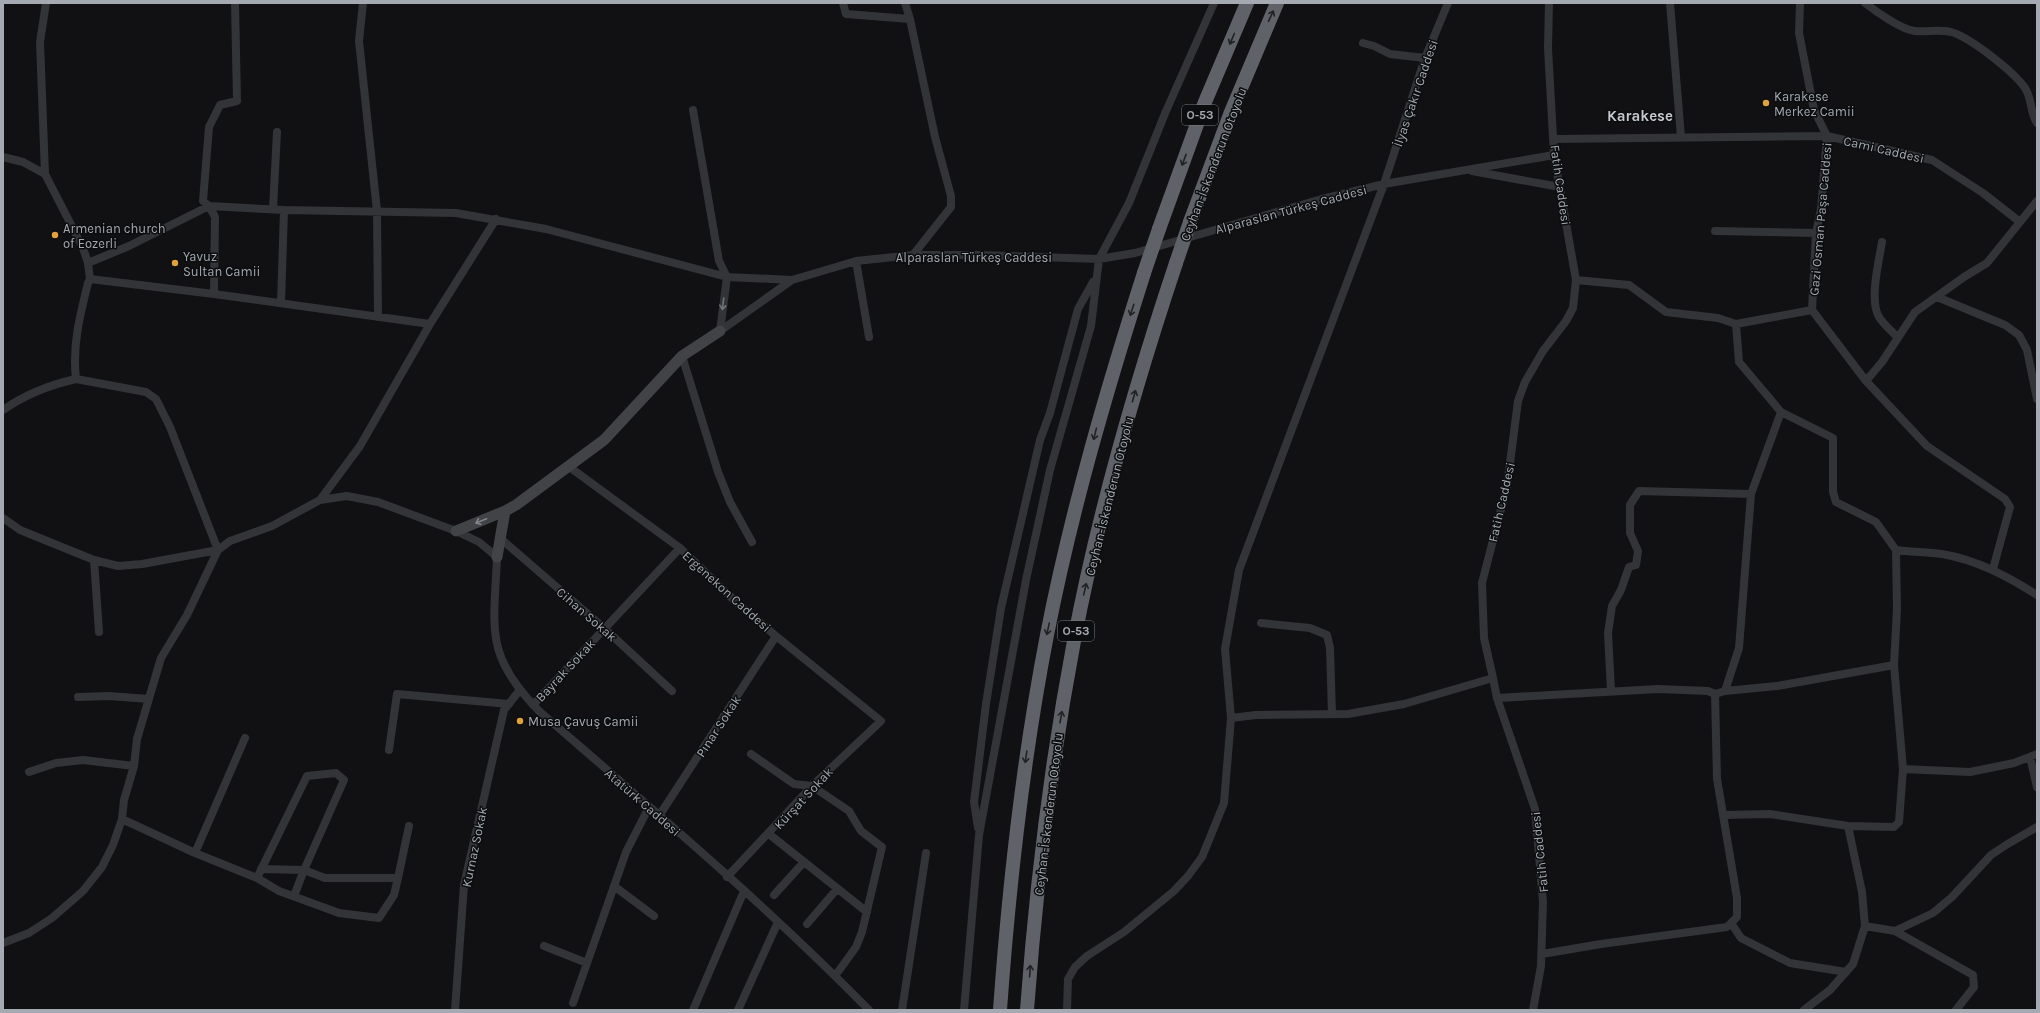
<svg xmlns="http://www.w3.org/2000/svg" width="2040" height="1013" font-family="Karla,sans-serif">
	<style>
		.lines { fill: none; stroke-linecap: round; stroke-linejoin: round }
		.street { stroke: #333437; stroke-width: 8 }
		.secondary { stroke: #414347; stroke-width: 11 }
		.highway { stroke: #5f6268; stroke-width: 14 }
		.highway-bridge { stroke: #5f6268; stroke-width: 14 }
		.oneway { stroke: #212224 }
		.oneway2 { stroke: #71747b }
		.oneway3 { stroke: #81858d }
		.poi-dot { fill: #e1a23b; stroke: #0c0d0e; stroke-width: 1.5 }
		.labels { text-anchor: middle; stroke-width: 3; stroke-linejoin: round; paint-order: stroke }
		.shield { fill: #0c0d0e; stroke: #767a81; stroke-width: 1 }
		.shield-label { font-size: 12px; font-weight: bold; fill: #a4a9b2 }
		.street-label { font-size: 13px; fill: #a4a9b2; stroke: #0c0d0e }
		.poi-label { font-size: 13px; fill: #a4a9b2; stroke: #0c0d0e; text-anchor: start }
		.quarter-label { font-size: 15px; font-weight: bold; fill: #c4c8cf; stroke: #0c0d0e }
	</style>
	<rect width="100%" height="100%" fill="#111113"/>
	<g class="lines">
		<path class="street" d="M363,3L359,41L377,211L378,317
			M843,3L846,14L910,19L935,137L951,196V207L913,255
			M905,3L910,19
			M1670,3L1681,137
			M1800,3L1799,33L1814,110L1827,136L1821,209L1816,233L1812,310L1866,381L1927,446L2005,499L2010,507L1993,569
			M1865,3C1875,11 1902,30 1915,31C1926,32 1940,29 1951,32C1970,37 2014,72 2025,88C2032,98 2030,113 2037,123
			M1363,43L1374,46L1390,54L1425,58
			M693,110L719,261L727,277L720,331
			M1554,139L1827,136L1932,160L1983,193L2020,222
			M3,157L23,162L45,174
			M1472,171L1560,187
			M273,209L277,132
			M1715,231L1816,233
			M1882,242C1879,261 1869,300 1879,317C1883,324 1892,331 1898,338
			M856,261L869,337
			M88,263L129,246L209,206L284,210L456,213L546,229L727,277L792,280
			M90,279L214,294L430,324
			M1576,280L1629,285L1666,312L1718,318L1736,324L1812,310
			M214,294L215,217L209,206L203,201L209,127L220,105L237,101L235,3
			M1937,297L2005,325L2019,335L2027,350L2037,399
			M281,303L284,210
			M720,331L792,280L856,261L913,255H979L1099,259L1135,253L1322,199L1384,184L1554,155
			M682,356L718,472L730,502L752,542
			M1866,381L1882,362L1915,312L1964,277L1987,263L2037,201
			M3,410C26,394 49,385 76,379
			M568,466L680,548L737,603L776,636L881,721L812,786L727,877
			M320,500L360,446L430,324L496,219
			M3,518L20,530L94,560L118,566L142,564L218,550L230,541L272,526L320,500L347,496L378,502L456,531L479,542L497,557C494,629 484,655 539,711C651,808 765,904 869,1010
			M500,538L604,628L672,691
			M1896,550C1911,552 1927,552 1942,554C1977,560 2007,576 2037,595
			M94,560L99,632
			M1261,623L1310,628L1327,635L1330,648L1332,714
			M1611,691L1608,633L1612,606L1621,590L1629,567L1636,565L1638,551L1630,533V505L1639,491L1751,494
			M1725,691L1777,686L1894,665
			M78,697L109,696L149,699
			M1497,698L1658,689L1708,691L1715,694L1725,691L1739,648L1751,494L1781,412
			M533,705L680,548
			M1231,718L1256,715L1348,714L1404,704L1493,678
			M389,750L397,694L509,704
			M751,754L794,784L812,786L849,811L861,831L882,847L862,932L856,947L835,976
			M2030,757L2037,787
			M1903,769L1970,772L2014,763L2037,754
			M29,772L56,763L83,760L134,766
			M1724,815L1770,814L1848,826L1894,827L1899,822L1903,769L1894,665L1897,609L1896,550L1876,522L1836,502L1833,492V438L1781,412L1739,362L1736,324
			M659,816L776,636
			M122,819L195,853L257,878L279,891L339,913L379,918L394,895L398,878H325L304,870L344,780L336,773L307,776L257,878
			M978,828L974,802L986,704L1001,608L1040,440L1050,413L1078,309L1093,282
			M769,834L867,912
			M195,853L245,738
			M261,869L304,870L294,896
			M398,878L409,826
			M614,886L654,916
			M774,895L804,862
			M1731,923L1741,938L1790,963L1846,972
			M807,924L837,889
			M1865,926L1895,931L1973,975L1974,987L1956,1010
			M1895,931L1933,913L1952,897L1991,855L2006,845L2037,827
			M3,943L29,933L52,918L83,891L102,867L113,845L122,819L124,800L134,766L137,739L161,658L187,615L218,550L170,427L156,399L146,392L76,379C72,346 80,315 88,283L90,279L88,263L83,248L45,174L40,42L46,3
			M544,946L587,963
			M1542,954L1601,944L1727,927L1737,917V898L1717,779L1715,694
			M573,1003L626,852L649,807
			M455,1010L464,885L504,710L519,691
			M693,1010L744,891
			M738,1010L778,922
			M902,1010L926,853
			M964,1010L979,835L1026,580L1050,470L1091,326L1099,259L1129,203L1166,111L1214,3
			M1067,1010L1068,979L1075,967L1087,956L1124,932L1174,891L1188,876L1202,857L1224,803L1231,718L1225,649L1239,570L1384,184L1425,58L1448,3
			M1533,1010L1541,966L1543,902L1535,809L1497,698L1493,678L1484,638L1482,583L1507,486L1518,401L1525,382L1543,351L1566,321L1573,308L1576,280L1554,155L1548,48L1549,3
			M1804,1010L1830,990L1853,964L1865,926L1862,892L1848,826"/>
		<path class="secondary" d="M456,531L505,511L516,505L604,440L682,356L720,331
			M497,557L505,511"/>
		<path class="highway" d="M1190,222L1231,112L1277,3
			M1159,229L1205,102L1247,3
			M1000,1010C1009,884 1023,759 1047,635C1071,512 1106,392 1144,273
			M1027,1010C1036,886 1051,763 1074,641C1098,513 1135,386 1176,263"/>
		<path class="highway-bridge" d="M1176,263L1190,222
			M1144,273L1159,229"/>
	</g>
	<defs><path id="oneway-shaft" d="M-6 0H5M1.5-3L5.5 0L1.5 3" fill="none" stroke-width="1.6" stroke-linecap="round" stroke-linejoin="round"/></defs>
	<g class="oneway">
		<use href="#oneway-shaft" transform="translate(1271 16) rotate(-65)"/>
		<use href="#oneway-shaft" transform="translate(1232 39) rotate(113)"/>
		<use href="#oneway-shaft" transform="translate(1184 160) rotate(110)"/>
		<use href="#oneway-shaft" transform="translate(1132 310) rotate(108)"/>
		<use href="#oneway-shaft" transform="translate(1134 396) rotate(-74)"/>
		<use href="#oneway-shaft" transform="translate(1095 434) rotate(104)"/>
		<use href="#oneway-shaft" transform="translate(1085 589) rotate(-77)"/>
		<use href="#oneway-shaft" transform="translate(1048 629) rotate(102)"/>
		<use href="#oneway-shaft" transform="translate(1061 717) rotate(-80)"/>
		<use href="#oneway-shaft" transform="translate(1026 757) rotate(98)"/>
		<use href="#oneway-shaft" transform="translate(1030 971) rotate(-86)"/>
	</g>
	<use class="oneway2" href="#oneway-shaft" transform="translate(723 304) rotate(97)"/>
	<use class="oneway3" href="#oneway-shaft" transform="translate(481 521) rotate(158)"/>
	<g class="poi-dot">
		<circle cx="1766" cy="103" r="4"/>
		<circle cx="55" cy="235" r="4"/>
		<circle cx="175" cy="263" r="4"/>
		<circle cx="520" cy="721" r="4"/>
	</g>
	<g class="labels">
		<g class="shield">
			<rect x="1182" y="105" width="36" height="20" rx="3"/>
			<rect x="1058" y="621" width="36" height="20" rx="3"/>
		</g>
		<g class="shield-label">
			<text x="1200" y="119">O-53</text>
			<text x="1076" y="635">O-53</text>
		</g>
		<g class="street-label">
			<text transform="translate(1415 93) rotate(-71)" y="5">İlyas Çakır Caddesi</text>
			<text transform="translate(1884 149) rotate(13)" y="5">Cami Caddesi</text>
			<text transform="translate(1213 164) rotate(-69)" y="5">Ceyhan-İskenderun Otoyolu</text>
			<text transform="translate(1561 185) rotate(82)" y="5">Fatih Caddesi</text>
			<text transform="translate(1291 209) rotate(-15)" y="5">Alparaslan Türkeş Caddesi</text>
			<text transform="translate(1820 219) rotate(-85)" y="5">Gazi Osman Paşa Caddesi</text>
			<text x="974" y="262">Alparaslan Türkeş Caddesi</text>
			<text transform="translate(1109 496) rotate(-76)" y="5">Ceyhan-İskenderun Otoyolu</text>
			<text transform="translate(1501 502) rotate(-77)" y="5">Fatih Caddesi</text>
			<text transform="translate(727 591) rotate(42)" y="5">Ergenekon Caddesi</text>
			<text transform="translate(587 614) rotate(41)" y="5">Cihan Sokak</text>
			<text transform="translate(565 670) rotate(-47)" y="5">Bayrak Sokak</text>
			<text transform="translate(718 726) rotate(-57)" y="5">Pınar Sokak</text>
			<text transform="translate(803 798) rotate(-47)" y="5">Kürşat Sokak</text>
			<text transform="translate(643 802) rotate(41)" y="5">Atatürk Caddesi</text>
			<text transform="translate(1048 814) rotate(-83)" y="5">Ceyhan-İskenderun Otoyolu</text>
			<text transform="translate(474 847) rotate(-78)" y="5">Kurnaz Sokak</text>
			<text transform="translate(1539 852) rotate(-96)" y="5">Fatih Caddesi</text>
		</g>
		<g class="poi-label">
			<text x="1774" y="101">Karakese<tspan x="1774" dy="15">Merkez Camii</tspan></text>
			<text x="63" y="233">Armenian church<tspan x="63" dy="15">of Eozerli</tspan></text>
			<text x="183" y="261">Yavuz<tspan x="183" dy="15">Sultan Camii</tspan></text>
			<text x="528" y="726">Musa Çavuş Camii</text>
		</g>
		<g class="quarter-label">
			<text x="1640" y="121">Karakese</text>
		</g>
	</g>
	<rect width="2040" height="1013" fill="none" stroke="#a4a9b2" stroke-width="8"/>
</svg>
